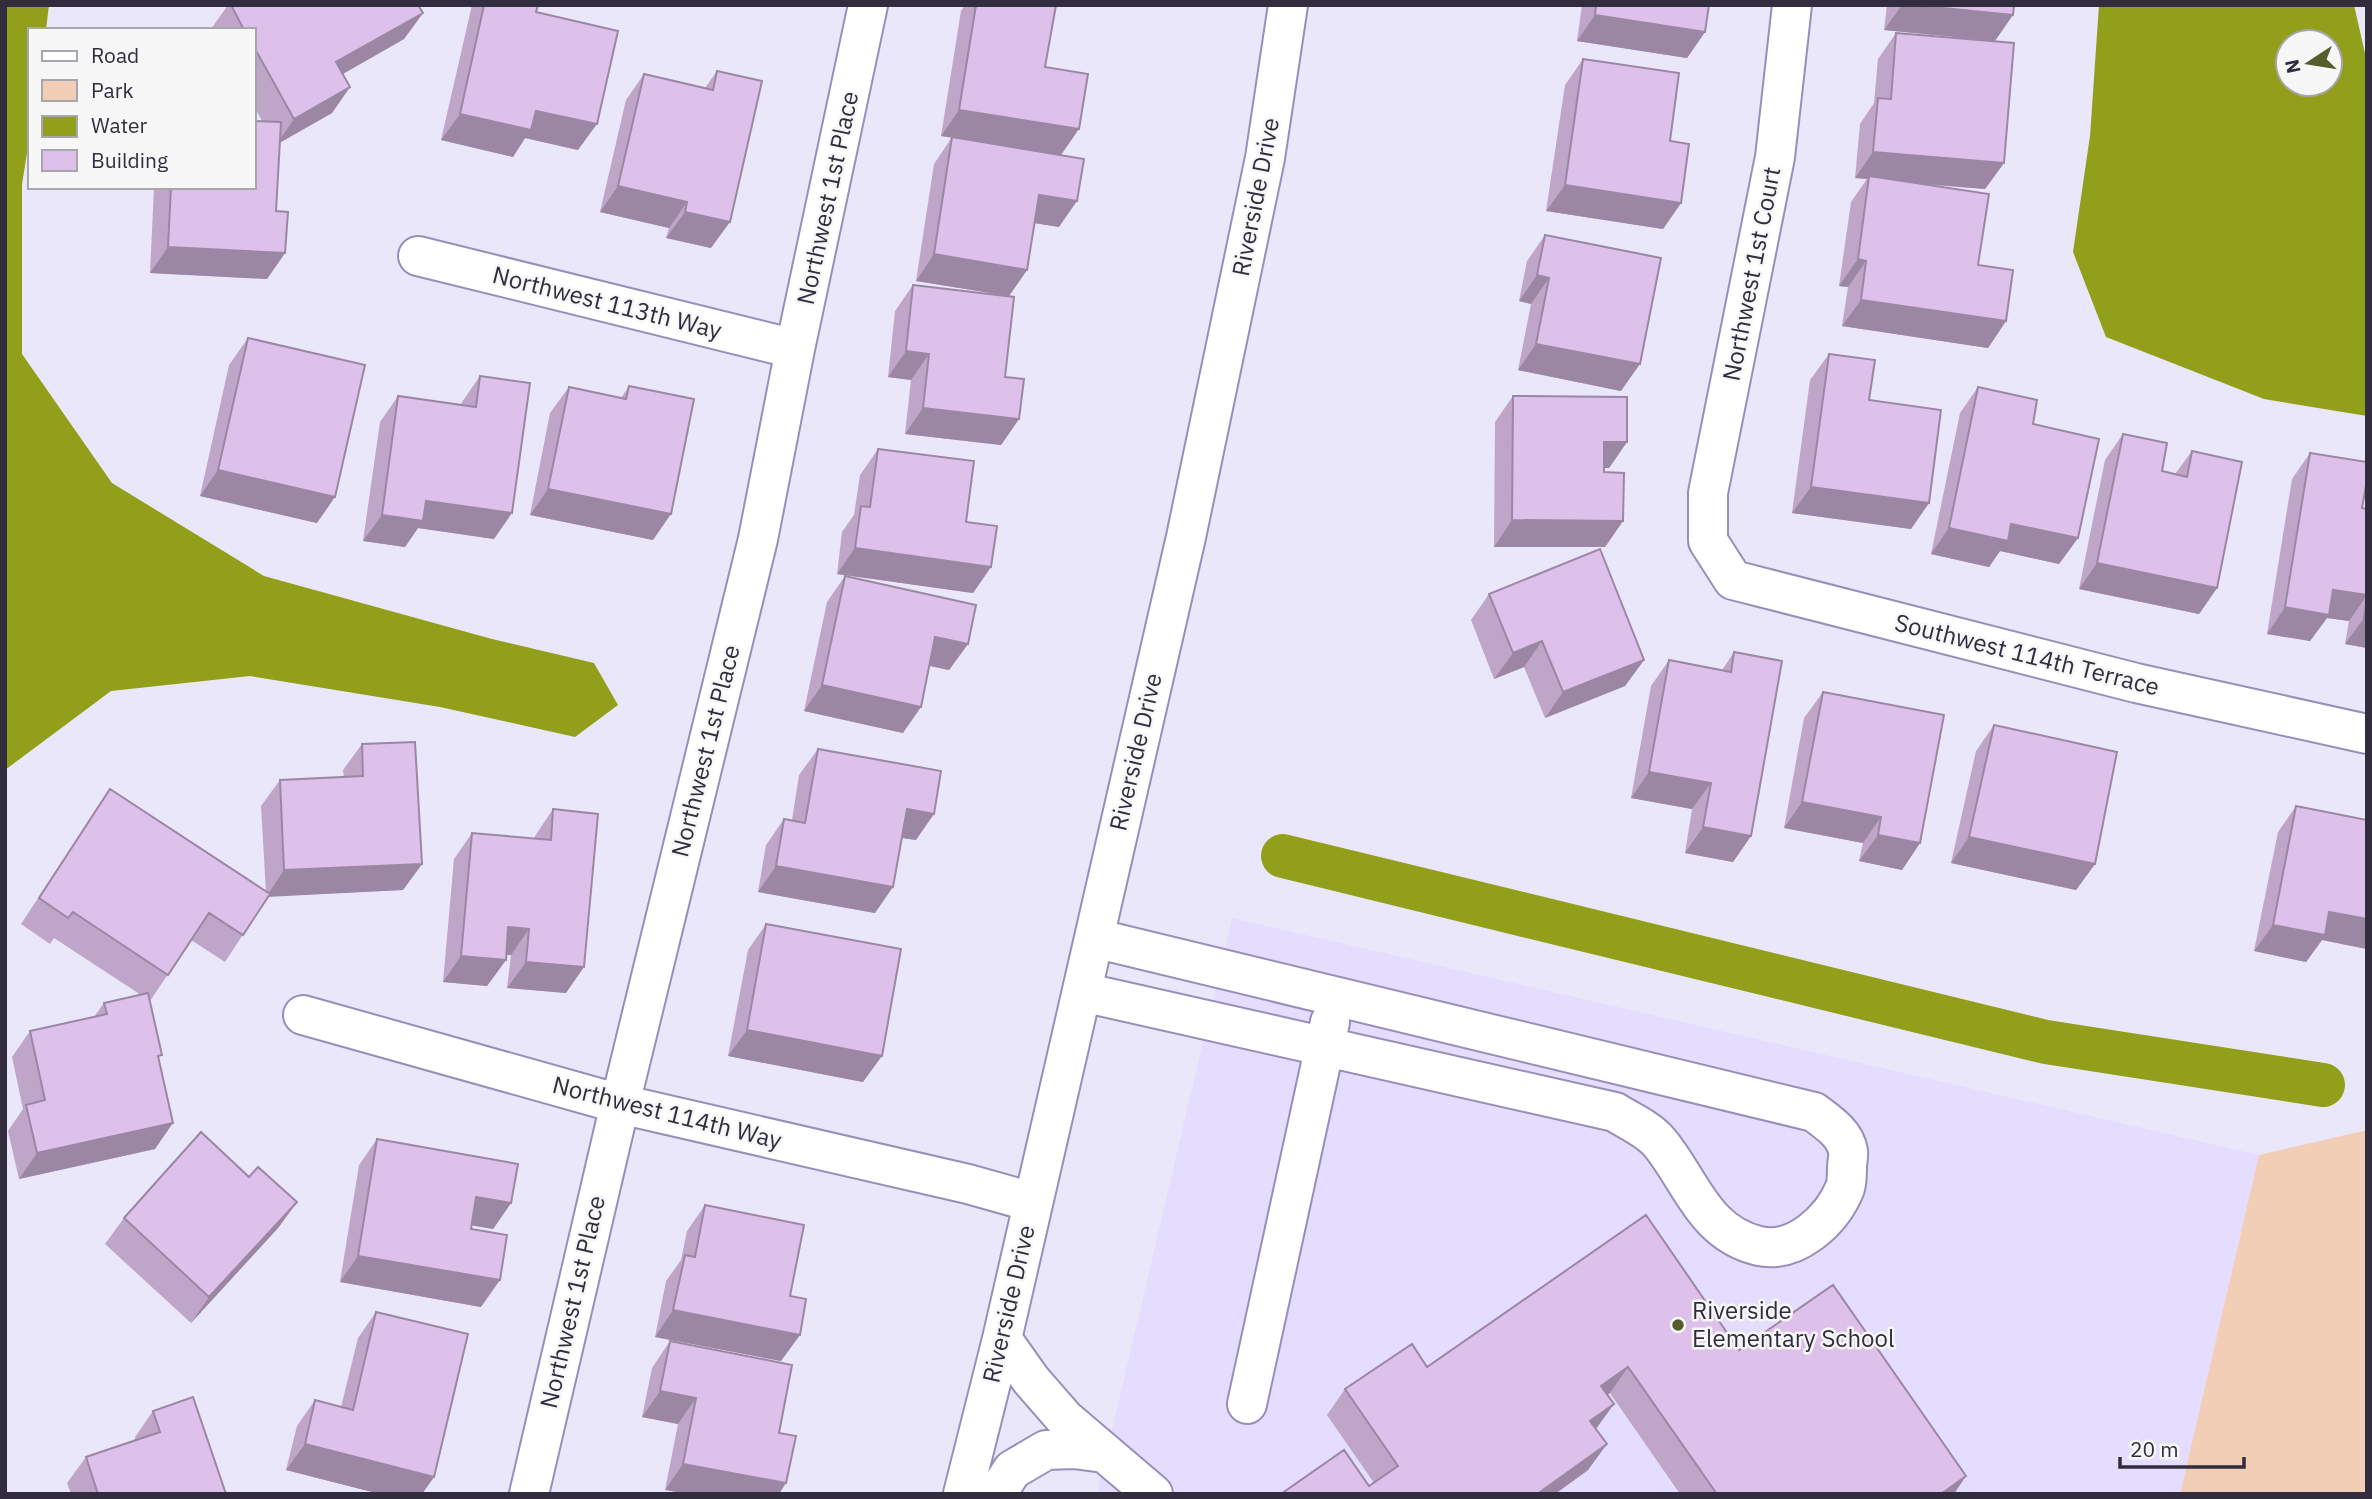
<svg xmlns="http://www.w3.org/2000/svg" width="2372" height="1499" font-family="'IBM Plex Sans',sans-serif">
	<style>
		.built { fill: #e4ddfd }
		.green { fill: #f2ceb6 }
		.water { fill: #929f1b; fill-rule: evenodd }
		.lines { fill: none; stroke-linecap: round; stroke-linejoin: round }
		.canal { stroke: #929f1b; stroke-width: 44 }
		.minor-casing { stroke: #998eb9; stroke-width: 42 }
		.minor { stroke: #fff; stroke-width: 38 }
		.wall { fill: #bfa6c9 }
		.shaded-wall { fill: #9b87a4 }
		.building { fill: #dec1ea; stroke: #9b87a4; stroke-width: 2 }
		.poi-dot { fill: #565c2b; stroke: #f7f7f7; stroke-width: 2.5 }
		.labels { text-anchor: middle; stroke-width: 5; stroke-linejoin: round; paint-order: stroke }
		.street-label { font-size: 24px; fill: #312d3f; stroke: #f7f7f7 }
		.poi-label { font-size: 24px; fill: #312d3f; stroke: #f7f7f7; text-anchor: start }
	</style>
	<rect width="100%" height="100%" fill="#ebe7fa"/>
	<path class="built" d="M1232,918L2259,1155L2180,1494H1097Z"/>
	<path class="green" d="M2367,1130V1494H2180L2259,1155Z"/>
	<path class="water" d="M5,5H49L46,30H30V135L22,184V354L112,483L264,576L492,639L594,663L618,705L575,737L440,707L250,676L111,691L5,770Z
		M2099,5H2354L2367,62V416L2264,399L2106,337L2073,252L2090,136ZM2288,42H2330V84H2288Z"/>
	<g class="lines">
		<path class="canal" d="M1283,856L2046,1042L2323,1085"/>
		<defs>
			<path id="minor" d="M1792,5L1775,157L1708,493V541L1733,580L2136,683L2367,734
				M418,256L795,349
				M1082,992L1615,1112C1629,1121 1648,1129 1659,1142C1691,1180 1703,1233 1759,1246C1796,1254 1832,1220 1845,1188C1847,1182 1847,1174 1847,1167C1847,1162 1849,1155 1848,1151C1845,1133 1827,1122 1814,1112L1094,938
				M303,1015L620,1104L968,1184L1032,1202
				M1002,1339L1031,1380L1065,1419L1153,1494
				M1247,1404L1330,1022
				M529,1494L620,1104L758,539L795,349L868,5
				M963,1494L1002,1339L1186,537L1265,158L1288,5
				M997,1494L1012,1470L1046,1450L1074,1449L1104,1453"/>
		</defs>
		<use href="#minor" class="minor-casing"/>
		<use href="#minor" class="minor"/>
	</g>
	<path class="wall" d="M228,5H418L423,13L404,39L343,74L350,87L332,113L280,142L276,211L285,253L267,279L150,273L154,187H254L262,121L254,106V30H212L211,29Z
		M472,5H538L536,12L578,150L525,138L513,157L441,140Z
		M965,5H1056L1045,67L1061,155L1059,227L1035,223L1027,270L1009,296L916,281L934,164L952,137L941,136L961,11Z
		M1582,5H1709L1705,32L1687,58L1577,41Z
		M1887,5H2014L1995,41L1884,30Z
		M1896,33L2004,163L1985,189L1918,184L1978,265L2006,321L1988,348L1842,326L1848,287L1839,286L1851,202L1867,179L1855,178L1860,124L1874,103L1878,59Z
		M1583,59L1670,141L1681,203L1663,229L1546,211L1565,85Z
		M717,71L711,248L666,238L669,228L600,212L626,100L644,74L705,88Z
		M1545,235L1621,391L1518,370L1531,304L1519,301L1527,261Z
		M913,285L1019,419L1001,445L905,434L911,380L888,377L895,311Z
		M248,338L317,523L200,496L229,365Z
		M1829,354L1929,503L1911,529L1792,513L1810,380Z
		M480,376L494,539L418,528L405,547L363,541L380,422L398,396L461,405L462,402Z
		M629,386L653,540L530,515L550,413L569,387L621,398Z
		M1978,387L2033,424L2078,538L2059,564L2000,551L1989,567L1931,554L1960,413Z
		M1513,396L1627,442L1609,468H1604V472L1623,521L1605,547H1494L1495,422Z
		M2123,434L2162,471L2175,474L2192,451L2217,588L2199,614L2079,589L2105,460Z
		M878,449L966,522L991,567L973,593L837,574L842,532L854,515L860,475Z
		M2310,453L2362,508L2367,509V648L2345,644L2349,621L2327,618L2310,641L2267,634L2292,479Z
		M845,576L968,644L949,670L929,666L903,733L804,711L827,602Z
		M1489,594L1644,660L1625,686L1545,718L1524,667L1494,679L1471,620Z
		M1734,652L1751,836L1733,862L1685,853L1692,809L1631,798L1651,686L1669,660L1722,670Z
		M1823,692L1920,843L1902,870L1859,861L1863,843L1784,828L1804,718Z
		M1994,725L2095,864L2076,890L1951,863L1976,751Z
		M362,744L422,864L403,890L268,896L225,962L191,940L150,1001L159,1059L155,1149L19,1179L8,1131L23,1109L12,1057L30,1031L94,1017L104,1003L141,995L54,938L50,944L21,924L110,789L266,892L261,806L280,780L344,777L343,770Z
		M818,749L916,840L902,838L875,913L758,892L766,845L784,819L792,820L799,775Z
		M2296,806L2367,820V949L2322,940L2306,962L2254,951L2278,832Z
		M553,809L566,993L507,988L511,955H506V960L487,986L443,982L454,859L472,833L535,839V836Z
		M766,924L863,1082L728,1056L748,950Z
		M377,1139L511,1203L493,1229L472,1225L471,1229L481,1307L340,1282L359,1165Z
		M249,1177L297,1202L278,1228L191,1323L105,1244L124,1218Z
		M705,1205L790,1296L781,1361L655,1337L666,1281L681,1260L687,1231Z
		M376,1312L434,1477L422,1494H380L286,1470L297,1426L315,1400L341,1407L358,1338Z
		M670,1341L779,1433L665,1490L678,1424L642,1417L652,1368Z
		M1739,1350L1954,1494H1680L1610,1393L1607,1395L1614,1404L1596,1429L1588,1470L1555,1494H1281L1369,1486L1374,1483L1327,1415L1345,1389L1427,1367Z
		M153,1411L226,1494H71L67,1483L86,1457L135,1440V1437Z"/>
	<path class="shaded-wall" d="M1902,5H1913L2013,15L1995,41L1884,30Z
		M423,13L404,39L318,88L336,62Z
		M1595,15L1705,32L1687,58L1577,41Z
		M350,87L332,113L276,145L294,119Z
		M959,110L1079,129L1061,155L941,136Z
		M536,111L597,124L578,150L525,138L513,157L441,140L460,114Z
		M1873,152L2004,163L1985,189L1869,179V176L1867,179L1855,178Z
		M1565,185L1681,203L1663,229L1546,211Z
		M618,186L687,202L669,228L600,212Z
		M1039,195L1077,201L1059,227L1021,221Z
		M685,212L730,222L711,248L666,238Z
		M168,247L285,253L267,279L150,273Z
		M934,254L1027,270L1009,296L916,281Z
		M1858,259L1866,261L1848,287L1839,286Z
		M1537,275L1549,278L1531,304L1519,301Z
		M1861,300L2006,321L1988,348L1842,326Z
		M1536,344L1640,364L1621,391L1518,370Z
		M906,351L929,354L911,380L888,377Z
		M923,408L1019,419L1001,445L905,434Z
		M1604,442H1627L1609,468H1586Z
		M218,470L335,497L317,523L200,496Z
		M1811,487L1929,503L1911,529L1792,513Z
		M548,489L671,514L653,540L530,515Z
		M426,501L512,513L494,539L418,528L405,547L363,541L382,515Z
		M1512,520L1623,521L1605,547H1494Z
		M2011,524L2078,538L2059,564L2000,551L1989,567L1931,554L1949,528Z
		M855,548L991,567L973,593L837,574Z
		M2097,563L2217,588L2199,614L2079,589Z
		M2333,590L2367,595L2349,621L2327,618L2310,641L2267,634L2285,607Z
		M2364,618H2367V648L2345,644Z
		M935,637L968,644L949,670L917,663Z
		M1542,641L1524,667L1494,679L1513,653Z
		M1644,660L1625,686L1545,718L1563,692Z
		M822,685L921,707L903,733L804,711Z
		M1649,772L1711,783L1692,809L1631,798Z
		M1802,802L1881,817L1863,843L1784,828Z
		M907,809L934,814L916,840L889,836Z
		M1703,827L1751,836L1733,862L1685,853Z
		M1878,835L1920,843L1902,870L1859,861Z
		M1969,837L2095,864L2076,890L1951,863Z
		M422,864L403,890L266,897L284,870Z
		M776,866L893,887L875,913L758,892Z
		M2329,912L2367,919V949L2322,940L2306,962L2254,951L2273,925Z
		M508,927L529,929L511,955L490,953Z
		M461,956L506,960L487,986L443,982Z
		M526,962L584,967L566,993L507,988Z
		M747,1030L882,1056L863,1082L728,1056Z
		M173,1123L155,1149L19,1179L37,1153Z
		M476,1197L511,1203L493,1229L458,1223Z
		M297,1202L278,1228L191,1323L209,1297Z
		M358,1256L500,1280L481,1307L340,1282Z
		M673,1310L800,1335L781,1361L655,1337Z
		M1628,1367L1610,1393L1583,1412L1601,1386Z
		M660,1391L696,1398L678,1424L642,1417Z
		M1614,1404L1595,1430L1590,1421Z
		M305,1444L434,1477L422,1494H380L286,1470Z
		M1607,1444L1588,1470L1555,1494H1539Z
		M683,1464L786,1483L779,1494H686L665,1490Z
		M1966,1476L1954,1494H1941Z"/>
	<path class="building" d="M231,5H418L423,13L336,62L350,87L294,119L254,47V30H244Z
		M484,5H538L536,12L618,31L597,124L536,111L531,130L460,114Z
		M976,5H1056L1045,67L1088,74L1079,129L959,110Z
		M1596,5H1709L1705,32L1595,15Z
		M1913,5H2014L2013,15Z
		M1896,33L2014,43L2004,163L1873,152L1878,98L1891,99Z
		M1583,59L1679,73L1670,141L1689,144L1681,203L1565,185Z
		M717,71L762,81L730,222L685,212L687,202L618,186L644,74L713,90Z
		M254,121L281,122L276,211L288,212L285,253L168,247L171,187H254Z
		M952,137L1084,159L1077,201L1039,195L1027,270L934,254Z
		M1869,176L1989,194L1978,265L2013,270L2006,321L1861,300L1866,261L1858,259Z
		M1545,235L1661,258L1640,364L1536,344L1549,278L1537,275Z
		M913,285L1014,297L1005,377L1024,379L1019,419L923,408L929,354L906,351Z
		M248,338L365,365L335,497L218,470Z
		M1829,354L1875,360L1869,400L1941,410L1929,503L1811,487Z
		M480,376L530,383L512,513L426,501L423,521L382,515L398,396L476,407Z
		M629,386L694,399L671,514L548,489L569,387L626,399Z
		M1978,387L2037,400L2033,424L2099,439L2078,538L2011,524L2008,541L1949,528Z
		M1513,396L1627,397V442H1604V472L1624,473L1623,521L1512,520Z
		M2123,434L2167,443L2162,471L2187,477L2192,451L2242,462L2217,588L2097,563Z
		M878,449L974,461L966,522L997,526L991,567L855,548L861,506L870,507Z
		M2310,453L2367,462V480L2362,508L2367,509V595L2333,590L2329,615L2285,607Z
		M1600,549L1644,660L1563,692L1542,641L1513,653L1489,594Z
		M845,576L976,605L968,644L935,637L921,707L822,685Z
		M2367,597V618H2364Z
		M1734,652L1782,661L1751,836L1703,827L1711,783L1649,772L1669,660L1731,672Z
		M1823,692L1944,715L1920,843L1878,835L1881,817L1802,802Z
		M1994,725L2117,752L2095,864L1969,837Z
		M415,742L422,864L284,870L280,780L363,776L362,744Z
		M818,749L941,771L934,814L907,809L893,887L776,866L784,819L805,823Z
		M110,789L270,894L243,935L209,913L168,975L73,912L68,918L39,898Z
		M2296,806L2367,820V919L2329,912L2325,935L2273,925Z
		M553,809L598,814L584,967L526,962L529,929L508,927L506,960L461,956L472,833L551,840Z
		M766,924L901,949L882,1056L747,1030Z
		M148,993L162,1055L158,1056L173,1123L37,1153L26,1105L45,1100L30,1031L107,1014L104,1003Z
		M201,1132L249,1177L258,1167L297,1202L209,1297L124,1218Z
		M377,1139L518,1164L511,1203L476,1197L471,1229L507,1235L500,1280L358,1256Z
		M705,1205L804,1225L790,1296L806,1299L800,1335L673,1310L685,1255L695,1257Z
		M1646,1215L1739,1350L1833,1285L1966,1476L1941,1494H1717L1628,1367L1601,1386L1614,1404L1590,1421L1607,1444L1540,1492L1541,1494H1281L1344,1450L1369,1486L1398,1466L1345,1389L1412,1344L1427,1367Z
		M376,1312L468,1334L434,1477L305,1444L315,1400L353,1410Z
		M670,1341L792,1365L779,1433L796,1436L786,1483L683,1464L696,1398L660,1391Z
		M193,1397L226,1494H98L86,1457L160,1432L153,1411Z"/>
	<circle class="poi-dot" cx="1678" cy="1325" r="7"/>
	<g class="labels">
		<g class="street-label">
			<text transform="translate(1256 197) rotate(-79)" y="8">Riverside Drive</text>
			<text transform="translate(828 198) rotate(-78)" y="8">Northwest 1st Place</text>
			<text transform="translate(1752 274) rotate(-79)" y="8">Northwest 1st Court</text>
			<text transform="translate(607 303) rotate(14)" y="8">Northwest 113th Way</text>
			<text transform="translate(2027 655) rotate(14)" y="8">Southwest 114th Terrace</text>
			<text transform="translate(706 751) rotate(-76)" y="8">Northwest 1st Place</text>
			<text transform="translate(1136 752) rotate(-77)" y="8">Riverside Drive</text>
			<text transform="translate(667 1113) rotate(14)" y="8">Northwest 114th Way</text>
			<text transform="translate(573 1302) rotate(-77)" y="8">Northwest 1st Place</text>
			<text transform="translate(1009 1304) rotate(-77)" y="8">Riverside Drive</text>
		</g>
		<g class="poi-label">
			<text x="1692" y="1319">Riverside<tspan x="1692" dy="28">Elementary School</tspan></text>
		</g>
	</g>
	<rect width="2372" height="1499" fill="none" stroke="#312d3f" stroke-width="14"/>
	<rect x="28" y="28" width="228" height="161" fill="#f7f7f7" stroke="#a8a6ad" stroke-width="2"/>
	<rect x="42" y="51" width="35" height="10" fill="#ffffff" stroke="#a8a6ad" stroke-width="2"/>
	<text x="91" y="63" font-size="21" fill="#312d3f">Road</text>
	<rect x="42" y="80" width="35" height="21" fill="#f2ceb6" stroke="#a8a6ad" stroke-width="2"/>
	<text x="91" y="98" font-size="21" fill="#312d3f">Park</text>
	<rect x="42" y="116" width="35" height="21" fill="#929f1b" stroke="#a8a6ad" stroke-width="2"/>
	<text x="91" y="133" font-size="21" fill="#312d3f">Water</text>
	<rect x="42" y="150" width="35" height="21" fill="#dec1ea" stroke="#a8a6ad" stroke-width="2"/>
	<text x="91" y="168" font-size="21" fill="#312d3f">Building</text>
	<g transform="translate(2309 63) rotate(258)"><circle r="33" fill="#f7f7f7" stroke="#a8a6ad" stroke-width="2"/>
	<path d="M0-5L12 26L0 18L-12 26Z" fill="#565c2b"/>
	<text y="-10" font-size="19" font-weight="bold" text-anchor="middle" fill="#312d3f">N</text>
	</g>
	<path d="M2120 1457v10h124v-10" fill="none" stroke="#312d3f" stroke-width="3.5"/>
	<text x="2130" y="1457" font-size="21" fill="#312d3f" stroke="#f7f7f7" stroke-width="5" paint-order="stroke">20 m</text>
</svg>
